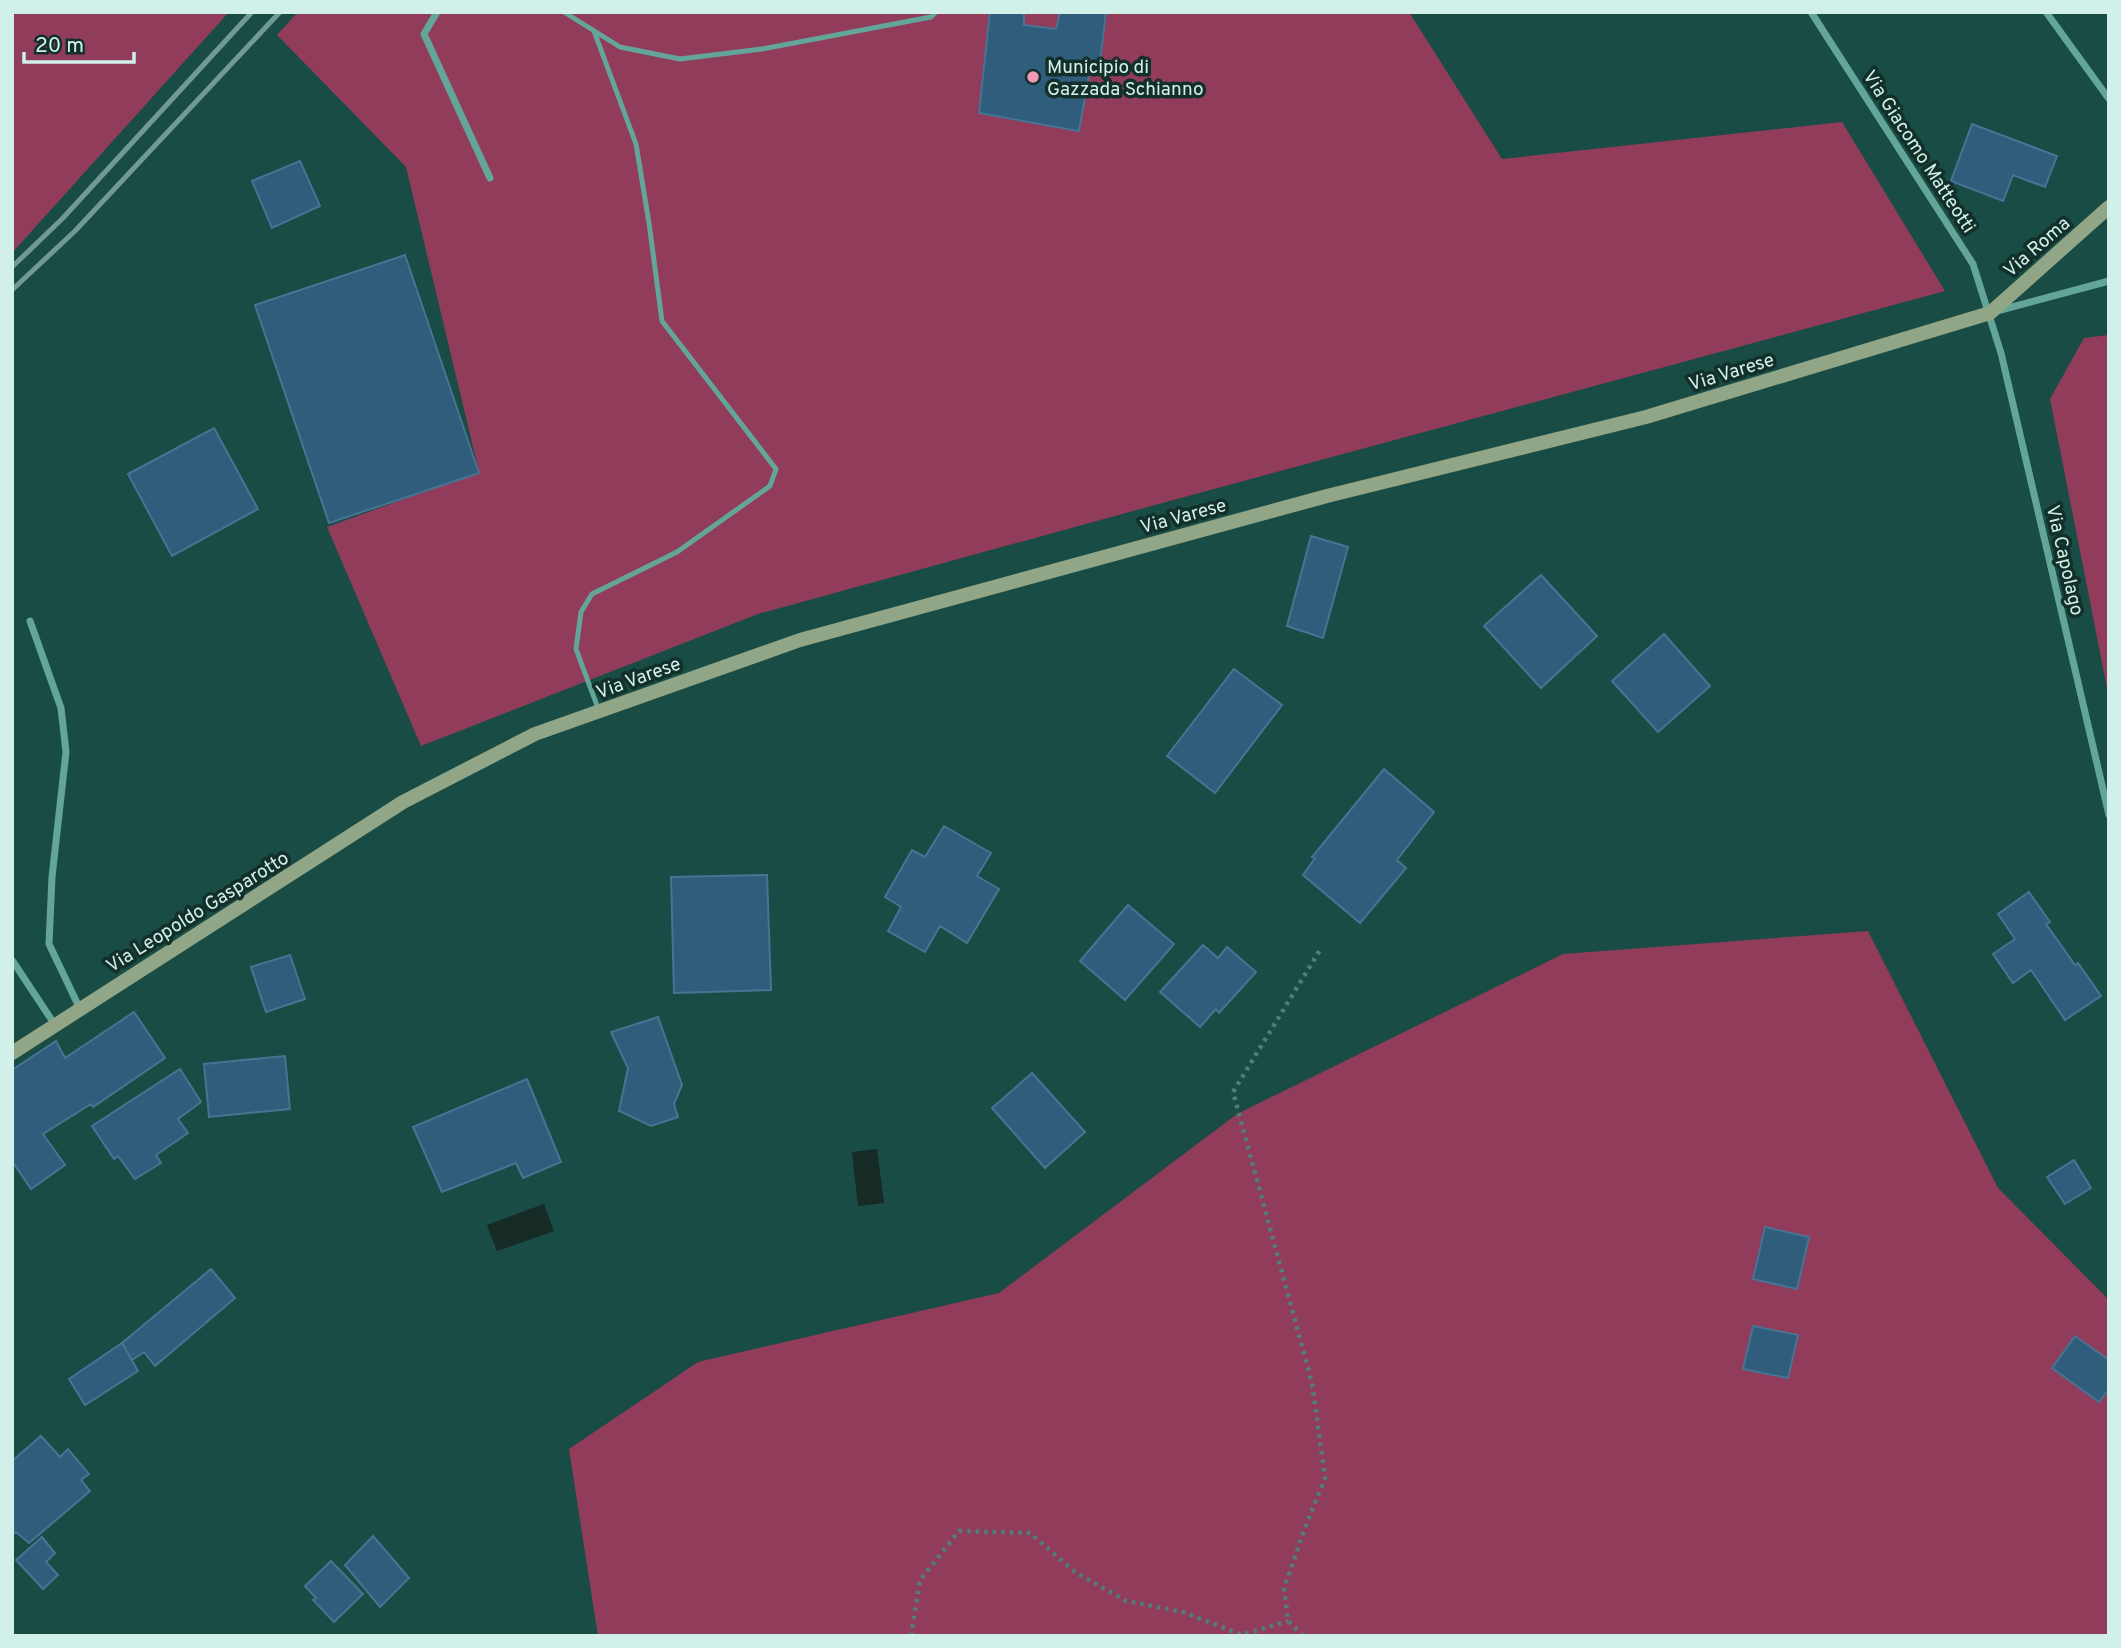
<svg xmlns="http://www.w3.org/2000/svg" width="2121" height="1648" font-family="Overpass,sans-serif">
	<style>
		.green { fill: #923c5b }
		.water { fill: #162a26 }
		.building { fill: #305d7b; stroke: #477494; stroke-width: 2 }
		.lines { fill: none; stroke-linecap: round; stroke-linejoin: round }
		.path { stroke: #517e77; stroke-width: 4.5; stroke-dasharray: 3.5 5; stroke-linecap: butt }
		.lane { stroke: #63a598; stroke-width: 5 }
		.street { stroke: #63a598; stroke-width: 7 }
		.secondary { stroke: #91a686; stroke-width: 14 }
		.rail { stroke: #709a93; stroke-width: 5 }
		.poi-dot { fill: #f19ab4; stroke: #132f2a; stroke-width: 2.5 }
		.labels { text-anchor: middle; stroke-width: 7; stroke-linejoin: round; paint-order: stroke }
		.poi-label { font-size: 19px; fill: #d0f0e9; stroke: #132f2a; text-anchor: start }
		.street-label { font-size: 19px; fill: #d0f0e9; stroke: #132f2a }
	</style>
	<rect width="100%" height="100%" fill="#194c44"/>
	<path class="green" d="M12,12H229L12,253Z
		M298,12H1409L1502,159L1842,122L1945,291L1155,505L758,614L421,746L327,527L479,472L406,167L277,35Z
		M2109,335V698L2050,399L2084,338Z
		M1868,931L1998,1188L2109,1300V1636H598L569,1449L698,1362L999,1293L1237,1114L1563,954Z"/>
	<path class="water" d="M877,1149L884,1203L858,1206L852,1152Z
		M544,1204L554,1231L497,1251L487,1225Z"/>
	<path class="building" d="M990,12H1024V25L1056,29L1060,12H1106L1099,70L1090,69L1079,131L979,113Z
		M1972,124L2057,156L2045,187L2013,175L2003,201L1951,181Z
		M300,161L320,206L272,228L252,181Z
		M405,255L479,473L329,523L255,305Z
		M214,428L258,509L172,556L128,474Z
		M1311,536L1348,547L1323,638L1287,626Z
		M1541,575L1597,636L1541,688L1484,626Z
		M1664,634L1710,686L1658,732L1612,681Z
		M1234,669L1282,705L1215,793L1167,756Z
		M1384,769L1434,812L1397,860L1406,868L1360,923L1303,875L1315,858L1312,857Z
		M944,826L991,853L977,876L999,889L967,943L940,926L925,952L888,931L901,907L885,897L912,850L925,857Z
		M767,875L771,990L674,993L671,877Z
		M2029,892L2050,922L2046,924L2075,965L2078,963L2101,996L2065,1020L2031,970L2013,983L1993,954L2015,939L1998,914Z
		M1128,905L1174,944L1125,1000L1080,961Z
		M1203,945L1218,958L1227,947L1256,972L1219,1013L1216,1009L1200,1027L1160,992Z
		M290,955L305,999L266,1012L251,967Z
		M134,1012L165,1058L93,1107L91,1104L43,1134L65,1165L31,1189L12,1161V1070L56,1041L65,1058Z
		M658,1017L682,1085L674,1104L678,1117L651,1126L619,1111L628,1068L611,1032Z
		M285,1056L290,1109L209,1117L204,1064Z
		M180,1069L201,1102L178,1119L188,1133L156,1155L161,1163L135,1179L118,1156L114,1159L92,1126Z
		M1032,1073L1085,1132L1045,1168L992,1108Z
		M527,1079L561,1162L523,1178L516,1163L442,1192L413,1127Z
		M2074,1160L2091,1188L2065,1204L2047,1177Z
		M1765,1227L1809,1237L1797,1289L1753,1279Z
		M211,1269L235,1298L155,1366L144,1352L132,1360L122,1343Z
		M1753,1326L1798,1335L1788,1378L1743,1369Z
		M2075,1336L2109,1360V1389L2099,1402L2052,1368Z
		M122,1343L138,1371L85,1405L69,1379Z
		M41,1436L60,1457L68,1449L89,1474L81,1480L90,1491L29,1543L16,1532L12,1535V1461Z
		M373,1536L409,1578L380,1607L345,1565Z
		M42,1537L55,1553L46,1562L58,1575L43,1589L16,1560Z
		M331,1561L363,1594L334,1622L313,1600L316,1598L305,1586Z"/>
	<g class="lines">
		<path class="path" d="M911,1636L920,1580L959,1531L1030,1533L1075,1572L1126,1601L1183,1612L1242,1635L1288,1621
			M1303,1636L1288,1621L1284,1588L1306,1525L1325,1478L1312,1383L1233,1092L1320,950"/>
		<path class="lane" d="M564,12L620,47L680,59L762,49L931,17L936,12
			M594,31L636,144L649,223L662,321L776,469L770,486L677,552L592,594L581,612L576,649L599,711"/>
		<path class="street" d="M437,12L424,34L490,178
			M1811,12L1973,264L2001,353L2109,815
			M2046,12L2109,99
			M1997,311L2109,281
			M30,621L61,708L66,752L52,877L49,944L80,1009
			M12,960L55,1025"/>
		<path class="secondary" d="M12,1053L403,802L535,734L800,640L1327,496L1646,417L1990,313L2109,207"/>
		<path class="rail" d="M12,267L62,219L252,12
			M12,290L75,231L280,12"/>
	</g>
	<circle class="poi-dot" cx="1033" cy="77" r="7"/>
	<g class="labels">
		<g class="poi-label">
			<text x="1047" y="73">Municipio di<tspan x="1047" dy="22">Gazzada Schianno</tspan></text>
		</g>
		<g class="street-label">
			<text transform="translate(1920 151) rotate(57)" y="7">Via Giacomo Matteotti</text>
			<text transform="translate(2036 246) rotate(-41)" y="7">Via Roma</text>
			<text transform="translate(1731 371) rotate(-17)" y="7">Via Varese</text>
			<text transform="translate(1183 515) rotate(-15)" y="7">Via Varese</text>
			<text transform="translate(2066 560) rotate(77)" y="7">Via Capolago</text>
			<text transform="translate(638 677) rotate(-20)" y="7">Via Varese</text>
			<text transform="translate(197 911) rotate(-32)" y="7">Via Leopoldo Gasparotto</text>
		</g>
	</g>
	<rect width="2121" height="1648" fill="none" stroke="#d0f0e9" stroke-width="28"/>
	<path d="M24 52v10h110v-10" fill="none" stroke="#d0f0e9" stroke-width="3.5"/>
	<text x="35" y="52" font-size="21" fill="#d0f0e9" stroke="#132f2a" stroke-width="5" paint-order="stroke">20 m</text>
</svg>
